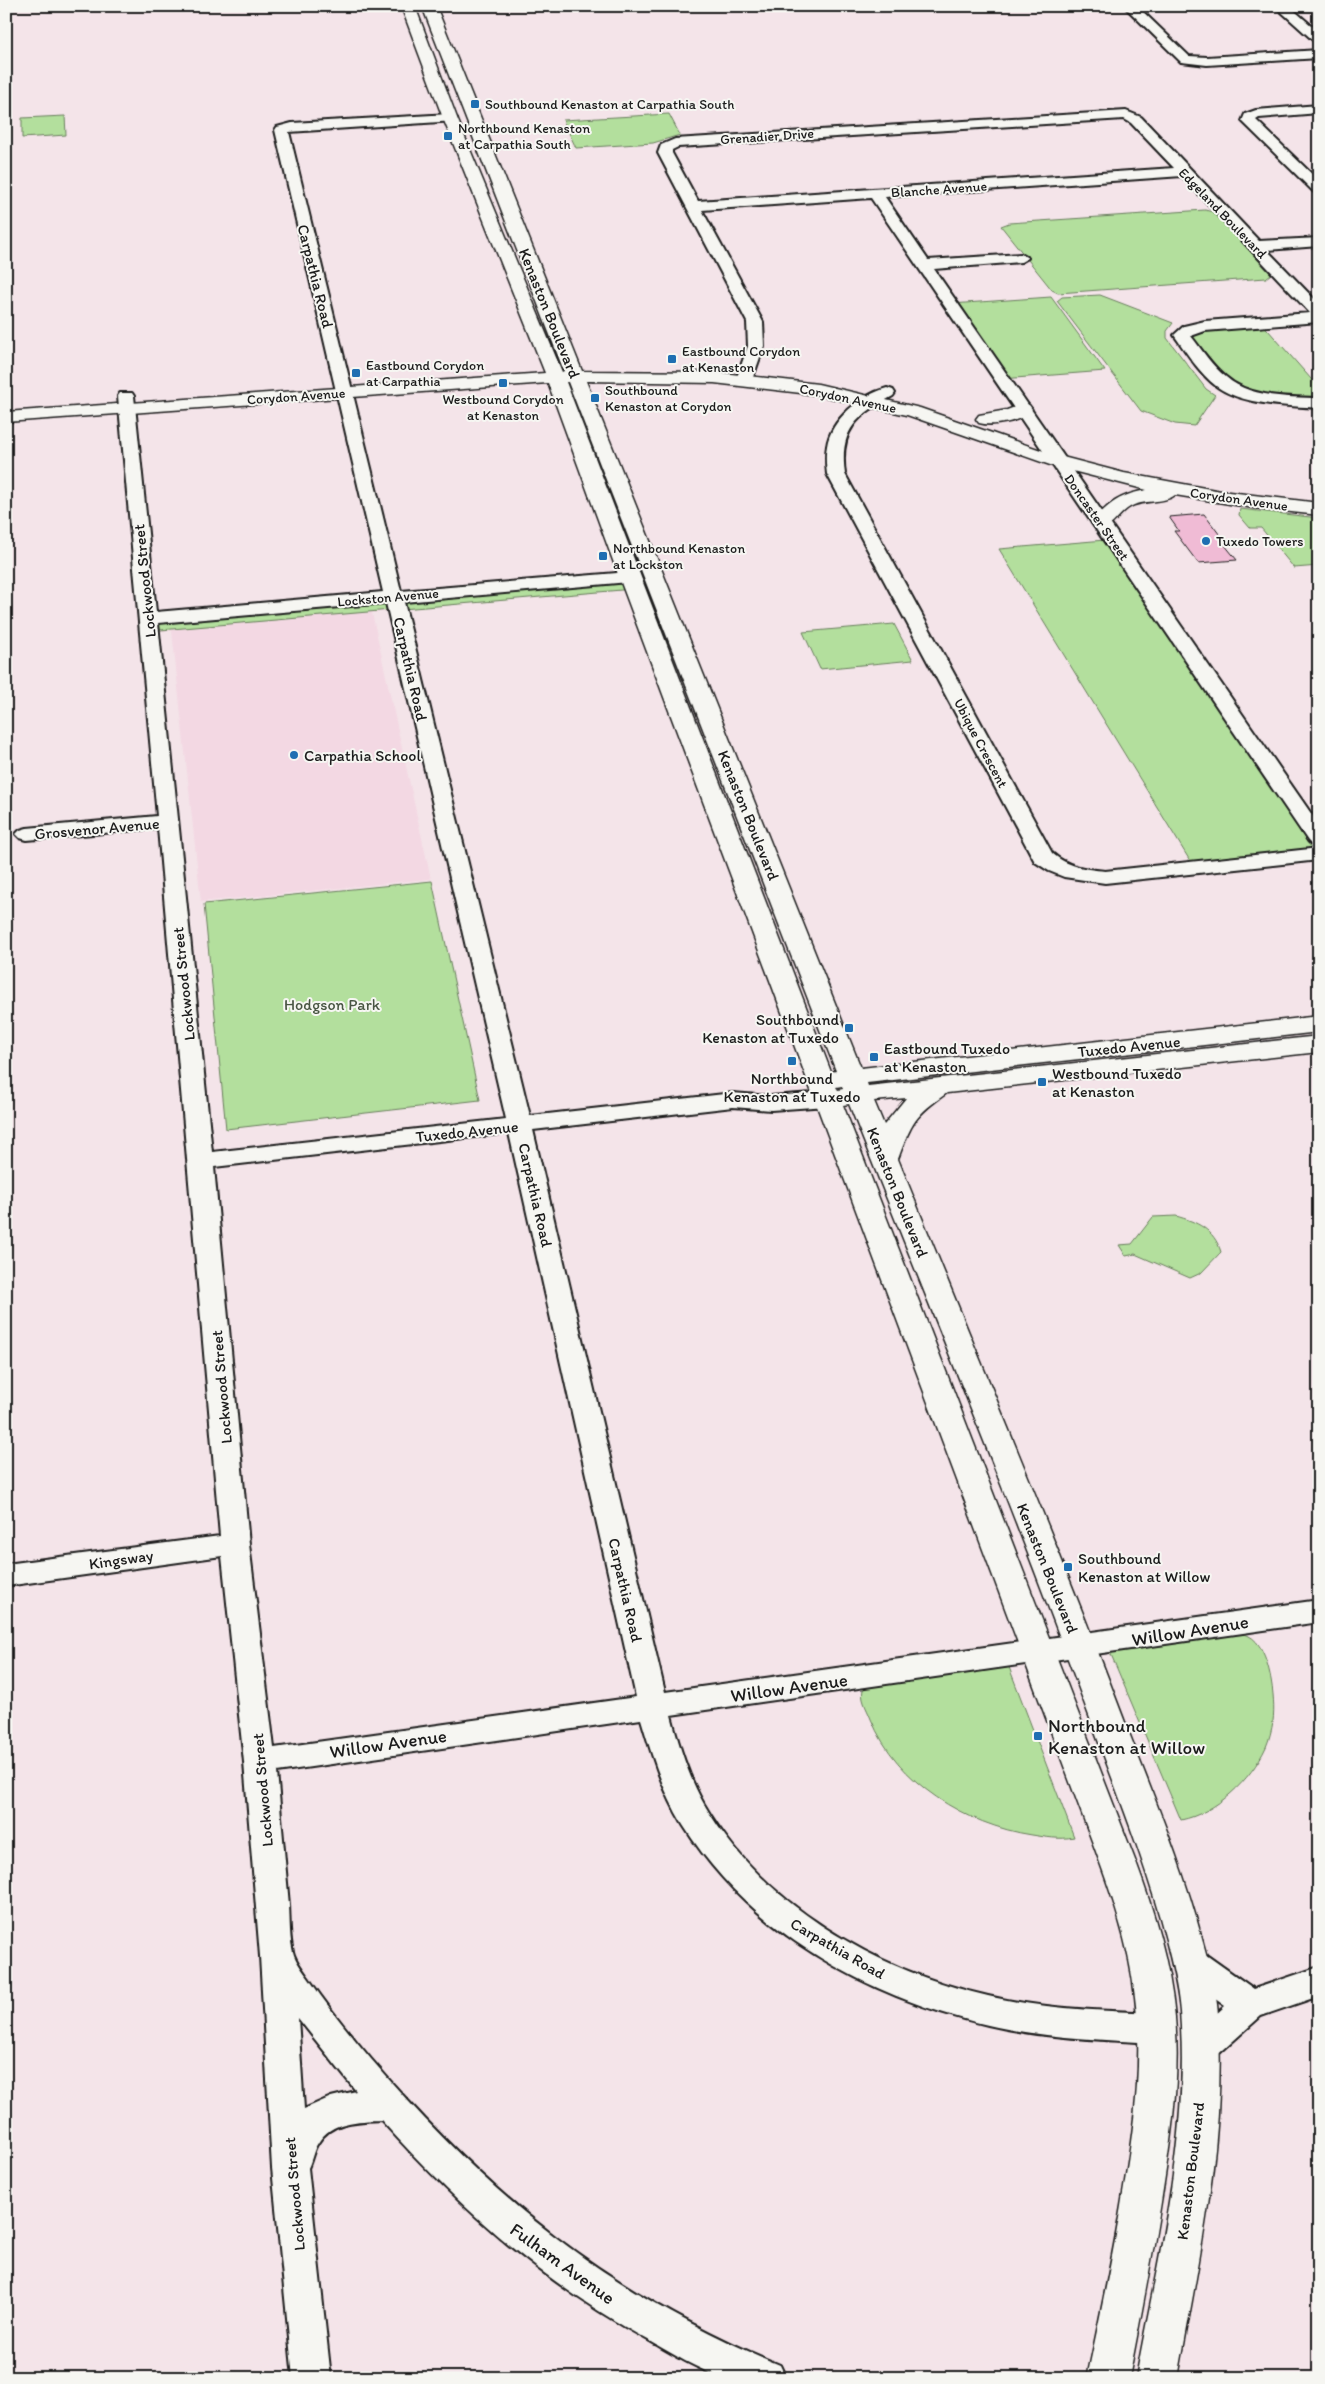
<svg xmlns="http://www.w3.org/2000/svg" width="1325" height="2384" font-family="Itim,sans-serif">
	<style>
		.built { fill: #f3d8e3 }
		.green { fill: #b3df9d; stroke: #687e5c }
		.building { fill: #f0bbd5; stroke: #1c1c1c }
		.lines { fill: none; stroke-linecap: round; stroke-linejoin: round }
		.minor-casing { stroke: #1c1c1c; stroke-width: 4 }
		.major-casing { stroke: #1c1c1c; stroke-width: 3 }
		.minor { fill: #f6f6f2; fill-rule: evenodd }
		.major { fill: #f6f6f2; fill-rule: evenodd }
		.poi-dot { fill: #1f6fb2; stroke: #f6f6f2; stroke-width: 2 }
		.labels { text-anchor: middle; stroke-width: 4; stroke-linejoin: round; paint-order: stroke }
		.far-poi-label { font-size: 14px; fill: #1c1c1c; stroke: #f6f6f2; text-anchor: start }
		.far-street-label { font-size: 14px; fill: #1c1c1c; stroke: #f6f6f2 }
		.street-label { font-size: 16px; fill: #1c1c1c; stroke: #f6f6f2 }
		.poi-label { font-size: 16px; fill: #1c1c1c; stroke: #f6f6f2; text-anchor: start }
		.park-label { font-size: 16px; fill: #495643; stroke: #f6f6f2 }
		.near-street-label { font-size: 19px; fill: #1c1c1c; stroke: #f6f6f2 }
		.near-poi-label { font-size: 19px; fill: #1c1c1c; stroke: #f6f6f2; text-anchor: start }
	</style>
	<rect width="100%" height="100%" fill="#f4e4e9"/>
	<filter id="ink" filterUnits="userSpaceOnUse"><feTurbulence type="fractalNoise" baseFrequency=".02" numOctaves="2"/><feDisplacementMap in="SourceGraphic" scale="10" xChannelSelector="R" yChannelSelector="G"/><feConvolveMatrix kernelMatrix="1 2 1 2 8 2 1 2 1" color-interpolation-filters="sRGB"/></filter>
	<g filter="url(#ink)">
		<path class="built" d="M393,596L397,610L372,613L431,879L201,902L172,631H149Z"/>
		<path class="green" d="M669,114L680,135L653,143L576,148L563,120Z
			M65,116L66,135L22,138V118Z
			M1205,210L1213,212L1271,274L1266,278L1058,293L1052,290L1001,226L1009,223Z
			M1100,295L1173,323L1167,331V338L1206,389L1215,395L1194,426L1175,424L1141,411L1057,301L1062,297Z
			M1051,297L1105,371L1002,379L951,304Z
			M1260,321L1319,388V403L1237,391L1182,335L1190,329Z
			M1240,509L1319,518V566L1294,568L1261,528H1250L1239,515Z
			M1105,540L1315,851L1192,864L999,549Z
			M629,577L633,589L149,631L147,618Z
			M894,624L913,660L820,669L803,632Z
			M432,881L480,1100L226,1129L204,904Z
			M1176,1216C1197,1222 1214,1229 1221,1252L1201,1273L1190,1278L1135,1254L1126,1256L1119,1245L1132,1244L1153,1217Z
			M1234,1633C1239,1633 1244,1633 1249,1636C1270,1646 1276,1700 1273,1721C1272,1729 1269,1740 1266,1747C1251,1780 1216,1813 1181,1820L1110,1652Z
			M1007,1662L1074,1837C1060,1840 1045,1837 1032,1835C966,1825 897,1783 871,1719C867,1708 859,1698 864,1687Z"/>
		<path class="building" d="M1204,514L1226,543L1224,544L1237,560L1198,563L1174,531H1179L1169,517Z"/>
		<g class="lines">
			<defs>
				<path id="minor" d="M1124,6H1137L1189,56L1207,57L1319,50V58L1207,65L1181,62Z
					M1275,6H1289L1319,32V43L1315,42Z
					M1319,105V113L1259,118L1256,120L1319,181V193L1314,192L1242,121L1245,114L1256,110Z
					M1126,111L1141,117L1259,241L1319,238V246L1267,250L1319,304V322L1205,331L1191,336C1202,350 1212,366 1226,377C1249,398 1290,397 1319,398V408C1289,406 1241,405 1216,386C1200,374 1186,352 1174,335L1184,326L1205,321L1310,313L1182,176L885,197L928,260L1021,254L1028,258L1021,262L934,269L1319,825V847L1312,845L1308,841L871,198L702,210L763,322L764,346L752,380L750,383H738L736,380L748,346L747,322L658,153L661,145L675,139ZM1124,119L1131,123L1174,168L698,201L672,153V150L678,147Z
					M450,114L457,118L455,121L289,132L401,591L629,572L635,573L638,577L635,581L629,582L404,602L530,1116L733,1093L771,1096L827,1092L835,1094L839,1099L835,1104L827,1106L771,1110L733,1107L533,1130L665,1692L1319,1600V1622L671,1715C679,1745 688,1776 704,1804C762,1905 877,1971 988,1996C1043,2009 1101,2011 1157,2013L1169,2018L1174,2028L1169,2038L1157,2043C1101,2040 1043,2038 988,2025C867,1997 750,1932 683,1825C663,1792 652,1756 641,1719L277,1772C281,1816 285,1861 289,1905C290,1920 289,1941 294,1955C297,1963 304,1972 309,1979C328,2007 349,2033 371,2059C492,2200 608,2293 780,2365L786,2378C770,2378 735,2381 721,2377C697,2369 673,2354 650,2341C543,2283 462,2210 381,2120C358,2121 331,2121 318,2143C313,2150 312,2160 308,2168L331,2378H293L272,2168L260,1956L244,1762L222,1556L6,1586V1564L220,1536L158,828L27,840L20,838L16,834L20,830L27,828L157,816L118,396L120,393H132L134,396L156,612L383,592L275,130L277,127L292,123ZM386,603L506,1119L212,1152L158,623ZM509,1133L636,1697L274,1748L249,1544L214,1167ZM298,2018L356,2091L331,2097L304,2109Z
					M887,388L893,390L895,393L893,396C856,416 839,430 845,474L1052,853C1068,867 1085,869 1105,871L1319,848V860L1105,883L1064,877L1049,871L1035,862L827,474C826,465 825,456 827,446C831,419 861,395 887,388Z
					M1190,1948L1202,1952L1254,1989L1319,1967V1996L1261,2016L1213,2059L1201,2064L1189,2059L1184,2049L1189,2039L1225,2006L1178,1972L1173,1962L1178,1952Z"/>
				<path id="major" d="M401,6H415L457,118L562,372L564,371L422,6H436L582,371L714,372L818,384L920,408L1055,455L1124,473L1221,491L1319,503V515L1254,508L1175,495C1164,504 1143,499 1130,507C1116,515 1112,532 1095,528L1092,524C1107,503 1122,494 1147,490L1053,466L907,415L818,395L714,383L586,381L861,1068L1319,1016V1032L867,1083L868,1086L1319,1036V1052L947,1093C914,1116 912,1122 898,1159C976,1352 1058,1544 1131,1738C1157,1805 1184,1870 1202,1939C1209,1964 1216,1988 1218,2014C1227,2136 1199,2258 1178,2378H1136C1158,2258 1190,2134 1180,2012C1178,1987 1172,1964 1166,1940C1147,1866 1118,1795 1092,1724C1016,1515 931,1310 849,1104L843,1105L1135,1860C1154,1911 1170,1963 1175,2018C1180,2071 1173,2124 1165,2176C1155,2244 1142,2311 1129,2378H1087C1101,2312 1115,2247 1125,2181C1135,2120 1143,2059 1135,1997C1129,1943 1111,1892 1092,1841L619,577L548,383L6,422V412L545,373L443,118ZM566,382H568L836,1071L831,1072ZM842,1086L843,1089L838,1090L836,1087ZM906,1098L884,1125L874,1101Z
					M1023,404L1029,405L1032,409C1023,422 993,427 979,423L976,419L979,415L1007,410Z"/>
			</defs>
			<use href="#minor" class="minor-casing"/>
			<use href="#major" class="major-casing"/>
			<use href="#minor" class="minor"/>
			<use href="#major" class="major"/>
		</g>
	</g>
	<g class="poi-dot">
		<rect x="470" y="99" width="10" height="10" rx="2.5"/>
		<rect x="443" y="131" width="10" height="10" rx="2.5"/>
		<rect x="667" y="354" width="10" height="10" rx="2.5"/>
		<rect x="351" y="368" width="10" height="10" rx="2.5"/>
		<rect x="498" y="378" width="10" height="10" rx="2.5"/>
		<rect x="590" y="393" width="10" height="10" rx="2.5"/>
		<circle cx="1206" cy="541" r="5"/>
		<rect x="598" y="551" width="10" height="10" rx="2.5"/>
		<circle cx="294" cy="755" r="5"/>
		<rect x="844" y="1023" width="10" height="10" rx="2.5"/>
		<rect x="869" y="1052" width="10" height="10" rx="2.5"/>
		<rect x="787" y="1056" width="10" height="10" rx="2.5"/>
		<rect x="1037" y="1077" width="10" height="10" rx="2.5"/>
		<rect x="1063" y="1562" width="10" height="10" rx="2.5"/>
		<rect x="1033" y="1731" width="10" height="10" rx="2.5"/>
	</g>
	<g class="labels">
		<g class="far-poi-label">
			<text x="485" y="109">Southbound Kenaston at Carpathia South</text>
			<text x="458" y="133">Northbound Kenaston<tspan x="458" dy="16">at Carpathia South</tspan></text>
			<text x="682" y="356">Eastbound Corydon<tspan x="682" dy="16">at Kenaston</tspan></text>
			<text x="366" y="370">Eastbound Corydon<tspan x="366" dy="16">at Carpathia</tspan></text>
			<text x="605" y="395">Southbound<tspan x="605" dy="16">Kenaston at Corydon</tspan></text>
			<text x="503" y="404" text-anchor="middle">Westbound Corydon<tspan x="503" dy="16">at Kenaston</tspan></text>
			<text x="1216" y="546">Tuxedo Towers</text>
			<text x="613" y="553">Northbound Kenaston<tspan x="613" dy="16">at Lockston</tspan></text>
		</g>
		<g class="far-street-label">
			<text transform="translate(767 136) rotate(-4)" y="5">Grenadier Drive</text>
			<text transform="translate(939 189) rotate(-4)" y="5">Blanche Avenue</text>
			<text transform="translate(1223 213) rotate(46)" y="5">Edgeland Boulevard</text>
			<text transform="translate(296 396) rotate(-4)" y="5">Corydon Avenue</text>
			<text transform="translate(848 398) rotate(12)" y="5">Corydon Avenue</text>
			<text transform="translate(1239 499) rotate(8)" y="5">Corydon Avenue</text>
			<text transform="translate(1097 517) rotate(55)" y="5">Doncaster Street</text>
			<text transform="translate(388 597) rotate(-5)" y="5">Lockston Avenue</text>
			<text transform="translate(981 743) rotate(62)" y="5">Ubique Crescent</text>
		</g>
		<g class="street-label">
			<text transform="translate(316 276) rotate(76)" y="6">Carpathia Road</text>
			<text transform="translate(550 313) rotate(68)" y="6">Kenaston Boulevard</text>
			<text transform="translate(144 581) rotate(-96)" y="6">Lockwood Street</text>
			<text transform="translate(411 669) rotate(77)" y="6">Carpathia Road</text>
			<text transform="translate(749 815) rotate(68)" y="6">Kenaston Boulevard</text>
			<text transform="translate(97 828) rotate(-5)" y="6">Grosvenor Avenue</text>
			<text transform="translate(183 984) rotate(-96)" y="6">Lockwood Street</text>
			<text transform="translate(1129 1046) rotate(-6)" y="6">Tuxedo Avenue</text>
			<text transform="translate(467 1131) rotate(-6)" y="6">Tuxedo Avenue</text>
			<text transform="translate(898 1192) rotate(68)" y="6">Kenaston Boulevard</text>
			<text transform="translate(536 1195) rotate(77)" y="6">Carpathia Road</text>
			<text transform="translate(221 1387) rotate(-95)" y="6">Lockwood Street</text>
			<text transform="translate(121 1559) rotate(-8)" y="6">Kingsway</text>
			<text transform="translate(1048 1568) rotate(68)" y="6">Kenaston Boulevard</text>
			<text transform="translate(626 1590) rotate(77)" y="6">Carpathia Road</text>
			<text transform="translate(262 1790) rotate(-95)" y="6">Lockwood Street</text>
			<text transform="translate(838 1948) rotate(30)" y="6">Carpathia Road</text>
			<text transform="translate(1190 2171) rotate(-83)" y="6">Kenaston Boulevard</text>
			<text transform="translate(294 2194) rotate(-95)" y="6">Lockwood Street</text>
		</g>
		<g class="poi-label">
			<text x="304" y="761">Carpathia School</text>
			<text x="839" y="1025" text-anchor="end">Southbound<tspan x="839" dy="18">Kenaston at Tuxedo</tspan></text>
			<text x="884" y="1054">Eastbound Tuxedo<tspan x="884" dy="18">at Kenaston</tspan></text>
			<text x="1052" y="1079">Westbound Tuxedo<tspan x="1052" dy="18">at Kenaston</tspan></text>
			<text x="792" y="1084" text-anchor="middle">Northbound<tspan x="792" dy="18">Kenaston at Tuxedo</tspan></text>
			<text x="1078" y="1564">Southbound<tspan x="1078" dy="18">Kenaston at Willow</tspan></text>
		</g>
		<g class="park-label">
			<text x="332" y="1010">Hodgson Park</text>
		</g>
		<g class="near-street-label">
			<text transform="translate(1190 1630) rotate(-9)" y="7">Willow Avenue</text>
			<text transform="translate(789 1687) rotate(-8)" y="7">Willow Avenue</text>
			<text transform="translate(388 1743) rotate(-8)" y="7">Willow Avenue</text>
			<text transform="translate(563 2263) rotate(36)" y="7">Fulham Avenue</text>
		</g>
		<g class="near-poi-label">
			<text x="1048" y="1732">Northbound<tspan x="1048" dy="22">Kenaston at Willow</tspan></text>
		</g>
	</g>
	<rect width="1325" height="2384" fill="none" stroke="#f6f6f2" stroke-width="25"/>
	<rect x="12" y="12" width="1300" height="2359" fill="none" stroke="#1c1c1c" stroke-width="2" filter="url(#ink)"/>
</svg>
